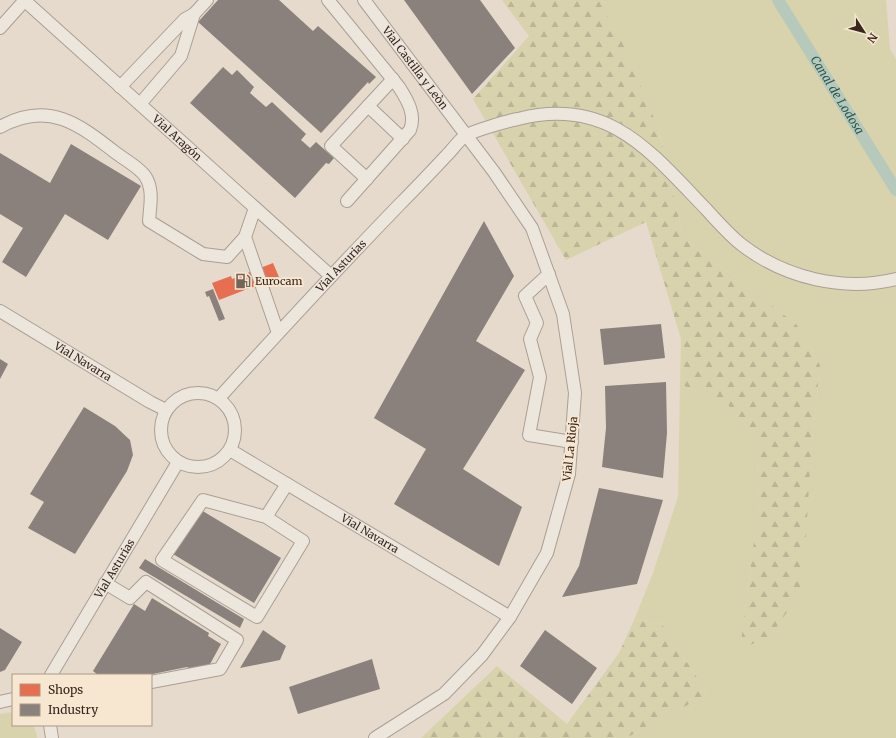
<svg xmlns="http://www.w3.org/2000/svg" width="896" height="738" font-family="Merriweather,serif">
	<style>
		.grass { fill: #d8d3ad }
		.forest { fill: url(#forest-firs) }
		.shops { fill: #e76f51 }
		.industry { fill: #8a817c }
		.lines { fill: none; stroke-linecap: round; stroke-linejoin: round }
		.canal { stroke: #b7c9bb; stroke-width: 12 }
		.minor-casing { stroke: #aa9f95; stroke-width: 14 }
		.minor { stroke: #ede6dd; stroke-width: 12 }
		.labels { text-anchor: middle; stroke-width: 4; stroke-linejoin: round; paint-order: stroke }
		.street-label { font-size: 11px; fill: #39261c; stroke: #f7e6d0 }
		.poi-label { font-size: 11px; fill: #39261c; stroke: #f7e6d0; text-anchor: start }
		.water-label { font-size: 12px; font-style: italic; fill: #2b5950; stroke: #f7e6d0 }
	</style>
	<defs>
		<pattern id="forest-firs" width="22" height="20" patternUnits="userSpaceOnUse"><rect width="22" height="20" fill="#d8d3ad"/><path d="M5 1l3.5 6h-7zM16 11l3.5 6h-7z" fill="#bab594"/></pattern>
	</defs>
	<rect width="100%" height="100%" fill="#e5dacb"/>
	<path class="grass" d="M598,0H886L890,49L896,59V738H626L708,694L661,623L634,620L653,573L678,497L680,384L728,405L756,436L759,502L740,650L811,451L820,365L797,325L683,237L659,130Z
		M13,712V725H33L36,732L37,738H0V714Z"/>
	<path class="forest" d="M502,0H598L622,42L659,130L683,237L797,325L820,365L811,451L803,589L771,635L740,650L759,502L756,436L728,405L680,384L681,339L646,222L566,260L473,99L529,36Z
		M634,620L661,623L708,694L626,738H421L497,666L567,724L619,653Z"/>
	<path class="shops" d="M273,263L279,277L219,300L212,283L231,276L232,279Z"/>
	<path class="industry" d="M218,0H279L313,31L318,26L376,77L369,84L368,82L321,133L198,22Z
		M404,0H480L515,48L472,94Z
		M223,67L232,75L237,70L254,87L250,93L266,107L272,102L306,134L301,140L310,148L316,142L334,158L329,164L326,163L295,198L190,103Z
		M71,144L141,186L108,240L65,214L26,277L2,262L23,228L0,214V153L50,183Z
		M484,221L514,276L476,341L525,370L463,469L522,507L499,566L394,504L426,449L374,418Z
		M213,289L225,319L219,321L209,296L207,297L205,292Z
		M661,324L665,358L604,365L600,329Z
		M0,359L8,364L0,379Z
		M666,382L667,433L663,478L602,467L606,428L605,386Z
		M84,407L115,426L130,440L133,455L127,471L75,554L28,528L44,502L30,494Z
		M599,488L663,500L637,584L562,597L579,566Z
		M201,510L281,558L254,603L173,554Z
		M145,559L244,619L240,628L139,568Z
		M152,598L209,633L208,636L221,644L209,666L192,670L187,667L148,675H98L93,671L134,604L145,611Z
		M0,628L22,642L5,670L0,672Z
		M263,630L286,646L280,660L240,668Z
		M545,630L597,668L572,704L520,666Z
		M372,659L380,689L298,714L289,687Z"/>
	<g class="lines">
		<path class="canal" id="s1" d="M778,0L896,190"/>
		<defs>
			<g id="minor">
				<path id="s2" d="M24,0L331,276"/>
				<path d="M328,0L399,87C408,101 416,115 410,130L347,201"/>
				<path id="s3" d="M364,0L494,172L532,228L563,314L575,393L569,474L547,553L510,617L482,655L444,694L375,738"/>
				<path d="M0,28L25,0"/>
				<path d="M120,87L185,19L194,14"/>
				<path d="M140,104L181,56L194,14L207,0"/>
				<path d="M368,106L403,139"/>
				<path d="M0,127C48,100 79,124 116,153C124,159 140,168 145,176C154,189 150,206 149,221L203,254L227,257L245,237"/>
				<path d="M367,179L331,146L393,79"/>
				<path d="M255,208L245,237L278,333"/>
				<path d="M549,274L525,296L537,323L530,339L540,377L529,435L572,442"/>
				<path id="s4" d="M0,311L150,402L166,410"/>
				<circle cx="198" cy="430" r="37"/>
				<path id="s5" d="M219,398C278,333 338,268 400,204C416,188 432,171 447,155C453,149 459,140 465,136C473,131 507,121 518,119C608,96 650,151 706,209C717,221 729,235 742,245C785,278 843,292 896,279"/>
				<path id="s6" d="M230,450L510,617"/>
				<path d="M266,517L203,500L162,560L257,617L303,541L266,517L287,484"/>
				<path d="M105,583L130,598L146,582L237,640L220,669L151,682"/>
				<path id="s7" d="M51,675L178,462"/>
				<path d="M0,702L13,699"/>
				<path d="M50,725L52,738"/>
			</g>
		</defs>
		<use href="#minor" class="minor-casing"/>
		<use href="#minor" class="minor"/>
	</g>
	<defs>
		<symbol id="fuel-bare" viewBox="-9 -9 18 18"><path d="M-5.5-6h7V0h2V4h1.3V-2.5L3-4.5l.8-.8L6-3V5H2.5V1h-1V6h-7ZM-4.2-4.7v3.2H.2V-4.7Z" fill="#756559" stroke="#f7e6d0" stroke-width="2.5" paint-order="stroke"/></symbol>
	</defs>
	<g fill-rule="evenodd">
		<use href="#fuel-bare" x="232" y="270" width="22" height="22"/>
	</g>
	<g class="labels">
		<g class="street-label">
			<text dy="4" stroke="none"><textPath href="#s3" startOffset="85">Vial Castilla y Leòn</textPath></text>
			<text dy="4" stroke="none"><textPath href="#s2" startOffset="206">Vial Aragón</textPath></text>
			<text dy="4" stroke="none"><textPath href="#s5" startOffset="180">Vial Asturias</textPath></text>
			<text dy="4" stroke="none"><textPath href="#s4" startOffset="97">Vial Navarra</textPath></text>
			<text transform="translate(570 449) rotate(-84)" y="4">Vial La Rioja</text>
			<text dy="4" stroke="none"><textPath href="#s6" startOffset="163">Vial Navarra</textPath></text>
			<text dy="4" stroke="none"><textPath href="#s7" startOffset="124">Vial Asturias</textPath></text>
		</g>
		<g class="poi-label">
			<text x="255" y="285">Eurocam</text>
		</g>
		<g class="water-label">
			<text dy="4" stroke="none"><textPath href="#s1" startOffset="112">Canal de Lodosa</textPath></text>
		</g>
	</g>
	<rect x="12" y="674" width="140" height="52" fill="#f7e6d0" stroke="#ab9988"/>
	<rect x="20" y="684" width="20" height="12" fill="#e76f51" stroke="#ab9988"/>
	<text x="48" y="694" font-size="12" fill="#39261c">Shops</text>
	<rect x="20" y="704" width="20" height="12" fill="#8a817c" stroke="#ab9988"/>
	<text x="48" y="714" font-size="12" fill="#39261c">Industry</text>
	<g transform="translate(864 32) rotate(126)" stroke="#f7e6d0" stroke-width="3" paint-order="stroke">
	<path d="M0-3L7 15L0 10L-7 15Z" fill="#39261c"/>
	<text y="-6" font-size="11" font-weight="bold" text-anchor="middle" fill="#39261c">N</text>
	</g>
</svg>
